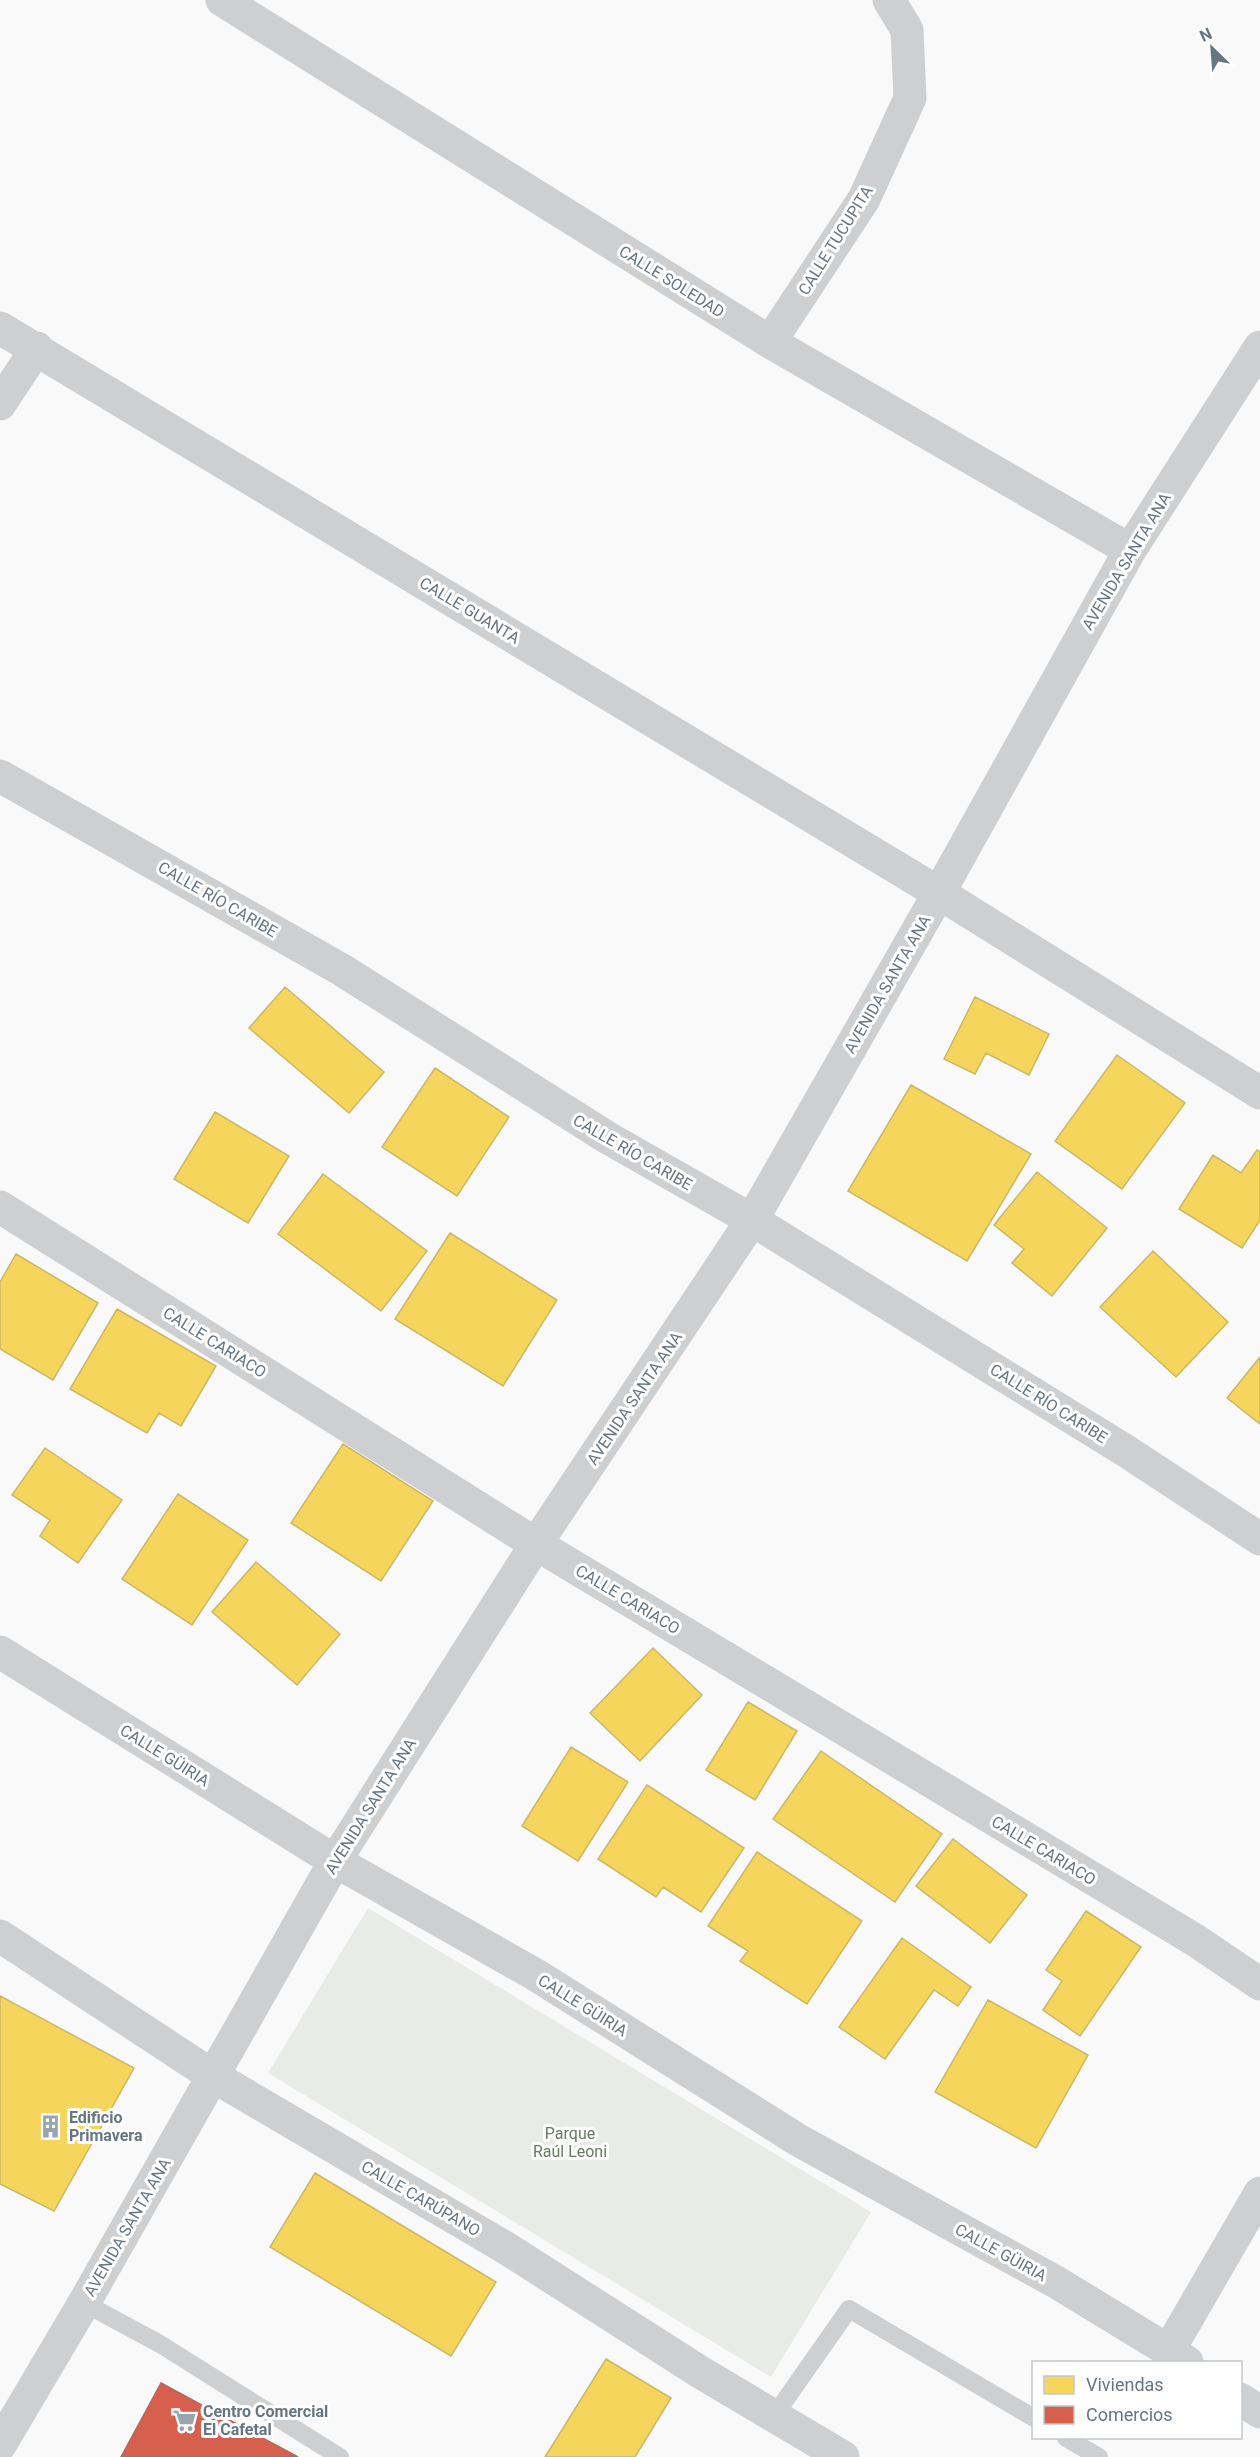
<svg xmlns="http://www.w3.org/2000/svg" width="1260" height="2457" font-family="Roboto,sans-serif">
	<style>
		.green { fill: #e8ebe6 }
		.homes { fill: #f6d55c; stroke: #cab868; stroke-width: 1.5 }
		.shops { fill: #d6604d; stroke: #b4675d; stroke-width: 1.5 }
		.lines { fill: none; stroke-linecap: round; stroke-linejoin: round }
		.service { stroke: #cecfd0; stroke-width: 18 }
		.minor { stroke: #cecfd0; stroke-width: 33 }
		.labels { text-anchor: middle; stroke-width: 6; stroke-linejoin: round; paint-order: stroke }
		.street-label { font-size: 16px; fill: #657683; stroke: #fff }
		.poi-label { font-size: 16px; font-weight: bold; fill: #657683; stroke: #fff; text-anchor: start }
		.park-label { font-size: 16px; fill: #687a64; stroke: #fff }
	</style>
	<rect width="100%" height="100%" fill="#f9f9f9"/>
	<path class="green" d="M368,1908L871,2212L771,2377L268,2073Z"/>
	<path class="homes" d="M285,987L384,1072L349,1113L249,1028Z
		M975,997L1049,1034L1029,1075L986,1053L975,1074L944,1059Z
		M1117,1055L1185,1103L1122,1189L1055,1141Z
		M435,1068L509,1117L457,1196L382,1147Z
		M911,1085L1031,1154L967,1261L848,1191Z
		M215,1112L289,1156L248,1223L174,1179Z
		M1257,1150L1260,1152V1220L1242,1248L1179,1209L1213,1155L1241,1173Z
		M1037,1172L1107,1228L1052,1296L1012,1263L1024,1249L994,1225Z
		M323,1174L427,1251L381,1311L278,1234Z
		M450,1233L557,1300L503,1386L395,1319Z
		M1153,1251L1228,1322L1176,1377L1100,1307Z
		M16,1254L98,1303L53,1380L0,1349V1282Z
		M117,1309L216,1366L181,1426L159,1413L147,1433L70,1389Z
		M1260,1357V1424L1227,1398Z
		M343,1444L433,1501L381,1581L291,1523Z
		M45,1448L122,1500L78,1563L40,1536L50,1520L12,1495Z
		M178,1494L248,1540L192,1625L122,1579Z
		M256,1562L340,1634L297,1685L212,1612Z
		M653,1648L702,1695L640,1761L590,1713Z
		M748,1702L797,1731L755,1800L706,1770Z
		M571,1747L628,1782L578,1861L522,1826Z
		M821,1751L942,1834L895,1902L773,1819Z
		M647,1785L744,1848L701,1912L663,1887L656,1897L598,1859Z
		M953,1839L1027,1895L990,1943L916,1886Z
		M757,1852L862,1921L807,2004L740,1961L748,1951L708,1926Z
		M1086,1911L1141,1947L1080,2036L1043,2010L1062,1981L1046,1970Z
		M902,1938L971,1987L958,2006L934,1990L885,2059L839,2027Z
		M0,1996L134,2068L54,2211L0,2184Z
		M988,2000L1088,2055L1036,2148L935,2092Z
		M315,2173L496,2282L451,2356L270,2247Z
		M606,2359L671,2398L635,2457H545Z"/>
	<path class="shops" d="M161,2383L298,2457H121Z"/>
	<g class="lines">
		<path class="service" d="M84,2303L160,2344L340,2457
			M774,2416L849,2309L1034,2418
			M1066,2438L1099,2457"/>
		<path class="minor" d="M222,0L770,342L1130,550
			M0,328L939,893L1260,1093
			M770,342L864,199L910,98L907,30L889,0
			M0,404L37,348
			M0,776L342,970L608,1138L752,1220L1126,1451L1260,1539
			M0,1207L536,1544L1195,1940L1260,1984
			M0,1652L335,1861L536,1975L798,2140L1056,2282L1187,2362
			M0,1936L213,2076L506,2248L700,2372L843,2457
			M1169,2350L1260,2193
			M1240,2399L1260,2412
			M0,2445L84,2303L335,1861L536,1544L752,1220L939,893L1130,550L1260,347"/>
	</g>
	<defs>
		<symbol id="building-bare" viewBox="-9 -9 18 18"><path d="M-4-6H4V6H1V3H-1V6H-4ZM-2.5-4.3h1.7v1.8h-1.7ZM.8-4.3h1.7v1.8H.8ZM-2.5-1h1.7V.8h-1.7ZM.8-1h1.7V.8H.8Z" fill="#99a4ac" stroke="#fff" stroke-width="2.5" paint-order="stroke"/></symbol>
		<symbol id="supermarket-bare" viewBox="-9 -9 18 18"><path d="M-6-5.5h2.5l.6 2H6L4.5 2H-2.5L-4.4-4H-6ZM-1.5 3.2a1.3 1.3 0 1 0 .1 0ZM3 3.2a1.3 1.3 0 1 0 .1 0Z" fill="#99a4ac" stroke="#fff" stroke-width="2.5" paint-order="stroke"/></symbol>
	</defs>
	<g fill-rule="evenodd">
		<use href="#building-bare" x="34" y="2110" width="33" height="33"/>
		<use href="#supermarket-bare" x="168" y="2404" width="33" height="33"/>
	</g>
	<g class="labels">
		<g class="street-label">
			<text transform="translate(835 240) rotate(-58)" y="6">CALLE TUCUPITA</text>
			<text transform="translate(672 281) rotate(32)" y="6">CALLE SOLEDAD</text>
			<text transform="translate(1126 561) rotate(-59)" y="6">AVENIDA SANTA ANA</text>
			<text transform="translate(470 610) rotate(31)" y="6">CALLE GUANTA</text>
			<text transform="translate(218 899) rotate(30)" y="6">CALLE RÍO CARIBE</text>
			<text transform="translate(887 984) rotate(-60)" y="6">AVENIDA SANTA ANA</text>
			<text transform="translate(633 1152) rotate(30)" y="6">CALLE RÍO CARIBE</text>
			<text transform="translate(215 1342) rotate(32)" y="6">CALLE CARIACO</text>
			<text transform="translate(634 1398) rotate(-56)" y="6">AVENIDA SANTA ANA</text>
			<text transform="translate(1049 1403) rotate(32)" y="6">CALLE RÍO CARIBE</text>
			<text transform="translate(628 1599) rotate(31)" y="6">CALLE CARIACO</text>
			<text transform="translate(165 1755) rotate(32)" y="6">CALLE GÜIRIA</text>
			<text transform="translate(370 1806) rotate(-58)" y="6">AVENIDA SANTA ANA</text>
			<text transform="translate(1044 1850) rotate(31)" y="6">CALLE CARIACO</text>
			<text transform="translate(583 2005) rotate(32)" y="6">CALLE GÜIRIA</text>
			<text transform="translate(421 2198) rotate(30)" y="6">CALLE CARÚPANO</text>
			<text transform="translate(127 2227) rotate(-60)" y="6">AVENIDA SANTA ANA</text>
			<text transform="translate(1001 2252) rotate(29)" y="6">CALLE GÜIRIA</text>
		</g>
		<g class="poi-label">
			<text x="69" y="2123">Edificio<tspan x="69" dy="18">Primavera</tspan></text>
			<text x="203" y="2417">Centro Comercial<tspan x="203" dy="18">El Cafetal</tspan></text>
		</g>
		<g class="park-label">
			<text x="570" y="2139">Parque<tspan x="570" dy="18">Raúl Leoni</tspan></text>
		</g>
	</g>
	<rect x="1032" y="2361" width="210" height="78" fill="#ffffff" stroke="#c1c8cd" stroke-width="1.5"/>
	<rect x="1044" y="2376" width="30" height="18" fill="#f6d55c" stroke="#c1c8cd" stroke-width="1.5"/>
	<text x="1086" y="2391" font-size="18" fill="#657683">Viviendas</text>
	<rect x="1044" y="2406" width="30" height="18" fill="#d6604d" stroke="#c1c8cd" stroke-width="1.5"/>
	<text x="1086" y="2421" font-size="18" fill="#657683">Comercios</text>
	<g transform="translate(1212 48) rotate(335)" stroke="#ffffff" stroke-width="4.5" paint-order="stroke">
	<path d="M0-4.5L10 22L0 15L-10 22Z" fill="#657683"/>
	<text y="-9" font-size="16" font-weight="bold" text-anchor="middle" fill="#657683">N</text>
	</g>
</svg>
